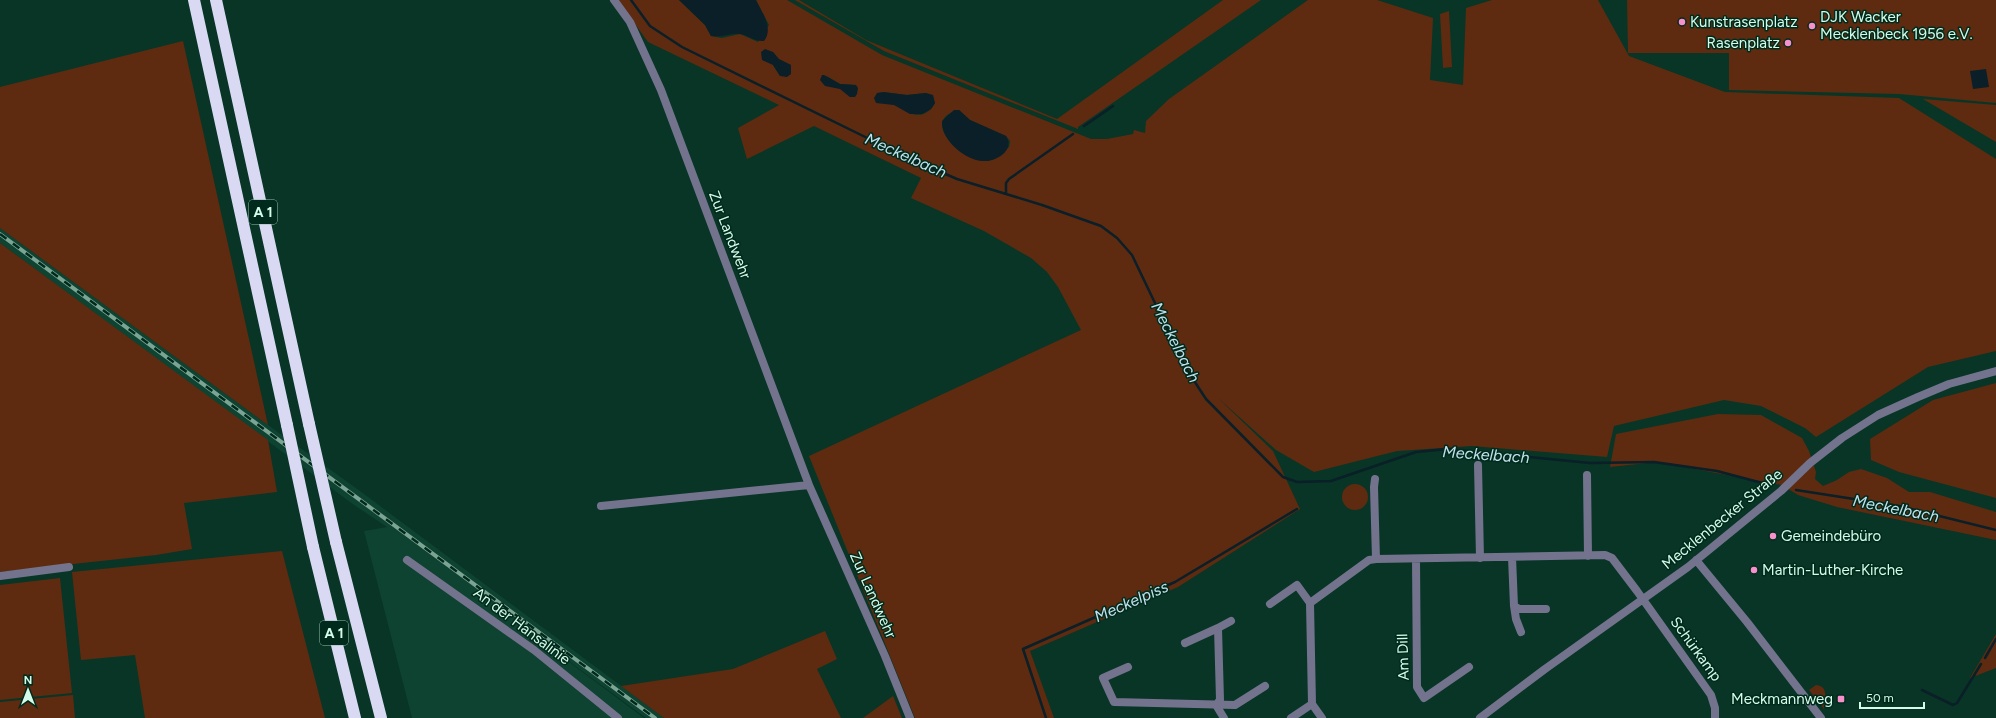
<svg xmlns="http://www.w3.org/2000/svg" width="1996" height="718" font-family="Figtree,sans-serif">
	<style>
		.built { fill: #0e4231 }
		.green { fill: #5e2b10; fill-rule: evenodd }
		.water { fill: #0a1f27 }
		.lines { fill: none; stroke-linecap: round; stroke-linejoin: round }
		.stream { stroke: #0a1f27; stroke-width: 2.5 }
		.minor { stroke: #73738e; stroke-width: 8 }
		.motorway { stroke: #d9d9f4; stroke-width: 12 }
		.rail-casing { stroke: #7ba494; stroke-width: 4 }
		.rail { stroke: #002b1c; stroke-width: 2.5; stroke-dasharray: 8; stroke-linecap: butt }
		.motorway-bridge { stroke: #d9d9f4; stroke-width: 12 }
		.poi-dot { fill: #f890cb; stroke: #002b1c; stroke-width: 1.5 }
		.labels { text-anchor: middle; stroke-width: 3; stroke-linejoin: round; paint-order: stroke }
		.shield { fill: #002b1c; stroke: #95bdac; stroke-width: 1 }
		.shield-label { font-size: 14px; font-weight: bold; fill: #d5fbea }
		.poi-label { font-size: 15px; fill: #d5fbea; stroke: #002b1c; text-anchor: start }
		.street-label { font-size: 15px; fill: #d5fbea; stroke: #002b1c }
		.water-label { font-size: 16px; font-style: italic; fill: #c2e1ee; stroke: #002b1c }
	</style>
	<rect width="100%" height="100%" fill="#083526"/>
	<path class="built" d="M0,228L268,425L356,488L664,718H646L521,626L644,718H412L364,531L387,527L354,505L0,243Z"/>
	<path class="green" d="M618,0H679L705,25L711,36L722,38L740,34L758,42L769,25L756,0H787L882,55L1091,139H1107L1133,134L1134,130L1145,133L1146,121L1169,99L1308,0H1377L1433,18L1430,80L1463,85L1466,8L1492,0H1598L1629,56L1725,92L1899,98L1996,159V351L1928,367L1816,437L1805,428L1761,406L1724,400L1614,426L1607,457L1472,446L1397,451L1314,472L1276,450L1217,397L1273,451L1300,509L1178,587L1030,651L1054,718H915L809,456L1081,330L1058,287L1047,272L1031,258L984,231L911,198L921,178L814,126L747,159L738,128L779,105L648,42ZM773,52L778,59L791,65L780,76L773,65ZM825,75L840,84L856,85L850,97ZM883,92L907,95L926,93L935,103C921,129 895,106 883,92ZM959,110L970,120L1006,136L1010,141L1009,147C1005,151 1000,156 994,159C971,171 914,120 959,110Z
		M795,0H799L866,40L1057,119L1223,0H1261L1078,127V129L884,51Z
		M1627,0H1996V103L1899,94L1729,90V53H1628Z
		M1449,11L1452,67L1443,68L1440,14Z
		M183,41L268,425L0,228V87Z
		M1923,99L1996,105V142Z
		M0,243L268,440L277,492L184,503L192,549L156,555L0,572Z
		M1996,383V498L1899,472L1871,460L1870,439L1933,400Z
		M1718,414L1761,415L1802,438L1809,451L1816,472L1815,479L1823,486L1837,480L1849,472L1861,469L1887,478L1909,492H1930L1996,512V540L1837,507L1798,495L1782,485L1657,462L1610,467L1616,434Z
		M1342 497a13 13 0 1 1 26 0a13 13 0 1 1-26 0Z
		M282,551L325,718H145L135,655L81,660L72,572Z
		M60,578L72,693L0,700V585Z
		M825,631L837,659L817,669L841,718H664L621,686L733,669Z
		M1996,634V668L1970,678Z
		M1816,685C1829,686 1825,699 1824,709L1809,690Z
		M73,695L75,718H0V702Z
		M893,696L902,718H863Z"/>
	<path class="water" d="M679,0H756C762,13 774,28 764,41C754,42 749,35 740,34C730,33 723,38 711,36L705,25Z
		M765,49L773,52L779,59L791,65V74L787,77L780,76L773,65L762,60L761,52Z
		M1986,69L1989,87L1973,89L1970,71Z
		M822,75H824L840,84L856,85L858,88L857,94L855,97H850L840,89L825,86L820,80Z
		M883,92L907,95L926,93L933,95L935,103L931,109L922,114H910L894,105L876,103L874,98L877,93Z
		M954,110H959L970,120L1006,136C1015,150 997,162 983,161C965,160 941,140 942,121Z"/>
	<g class="lines">
		<path class="stream" d="M631,0L650,26L682,47L906,157L957,179L1042,205L1101,226L1117,238L1132,255L1187,370L1206,399L1283,477L1297,482L1331,481L1416,452L1447,449L1590,463L1654,462L1717,471L1766,484
			M1084,126L1113,106
			M1006,193V183L1009,179L1073,134
			M1796,490L1899,506L1996,530
			M1985,658L1996,639
			M1922,690L1953,705L1957,703L1981,664
			M1046,718L1023,649L1175,582L1297,509"/>
		<path class="minor" d="M614,0L630,22L661,90L809,485L885,656L910,718
			M1478,465L1480,558
			M1587,475L1588,556
			M1375,479L1374,487L1376,559
			M601,506L809,485
			M1512,557L1514,606L1519,609H1546
			M1416,559L1417,687L1424,698L1469,667
			M407,560L534,650L618,718
			M1696,560L1747,622L1821,718
			M0,576L69,567
			M1270,604L1297,585L1310,603
			M1514,606L1516,619L1521,632
			M1218,628L1231,621
			M1185,643L1218,628L1220,700L1216,705L1224,718
			M1128,667L1103,678L1114,702L1235,705L1265,686
			M1312,704L1310,603L1369,560L1376,559L1605,555L1612,558L1637,591L1711,695L1715,708V718
			M1291,718L1312,704L1322,718
			M1480,718L1545,669L1688,567L1781,491L1810,463L1842,438L1878,415L1918,397L1949,384L1996,371"/>
		<path class="motorway" d="M194,0L287,425
			M216,0L309,424
			M336,542L381,718
			M313,547L355,718"/>
		<defs>
			<path id="rail" d="M0,234L655,718"/>
		</defs>
		<use href="#rail" class="rail-casing"/>
		<use href="#rail" class="rail"/>
		<path class="motorway-bridge" d="M309,424L336,542
			M287,425L313,547"/>
	</g>
	<g class="poi-dot">
		<circle cx="1682" cy="22" r="4"/>
		<circle cx="1812" cy="26" r="4"/>
		<circle cx="1788" cy="43" r="4"/>
		<circle cx="1773" cy="536" r="4"/>
		<circle cx="1754" cy="570" r="4"/>
		<rect x="1837" y="695" width="8" height="8" rx="2"/>
	</g>
	<g class="labels">
		<g class="shield">
			<rect x="249" y="200" width="28" height="24" rx="3"/>
			<rect x="320" y="621" width="28" height="24" rx="3"/>
		</g>
		<g class="shield-label">
			<text x="263" y="217">A 1</text>
			<text x="334" y="638">A 1</text>
		</g>
		<g class="poi-label">
			<text x="1820" y="22">DJK Wacker<tspan x="1820" dy="17">Mecklenbeck 1956 e.V.</tspan></text>
			<text x="1690" y="27">Kunstrasenplatz</text>
			<text x="1780" y="48" text-anchor="end">Rasenplatz</text>
			<text x="1781" y="541">Gemeindebüro</text>
			<text x="1762" y="575">Martin-Luther-Kirche</text>
			<text x="1833" y="704" text-anchor="end">Meckmannweg</text>
		</g>
		<g class="street-label">
			<text transform="translate(730 235) rotate(69)" y="5">Zur Landwehr</text>
			<text transform="translate(1722 519) rotate(-39)" y="5">Mecklenbecker Straße</text>
			<text transform="translate(873 595) rotate(66)" y="5">Zur Landwehr</text>
			<text transform="translate(522 626) rotate(37)" y="5">An der Hansalinie</text>
			<text transform="translate(1696 649) rotate(54)" y="5">Schürkamp</text>
			<text transform="translate(1403 657) rotate(-92)" y="5">Am Dill</text>
		</g>
		<g class="water-label">
			<text transform="translate(906 155) rotate(24)" y="6">Meckelbach</text>
			<text transform="translate(1176 342) rotate(63)" y="6">Meckelbach</text>
			<text transform="translate(1486 454) rotate(4)" y="6">Meckelbach</text>
			<text transform="translate(1896 508) rotate(11)" y="6">Meckelbach</text>
			<text transform="translate(1131 601) rotate(-24)" y="6">Meckelpiss</text>
		</g>
	</g>
	<g transform="translate(28 690)" stroke="#002b1c" stroke-width="3" paint-order="stroke">
	<path d="M0-3L7 15L0 10L-7 15Z" fill="#d5fbea"/>
	<text y="-6" font-size="11" font-weight="bold" text-anchor="middle" fill="#d5fbea">N</text>
	</g>
	<path d="M1860 702v6h64v-6" fill="none" stroke="#d5fbea" stroke-width="2"/>
	<text x="1866" y="702" font-size="12" fill="#d5fbea" stroke="#002b1c" stroke-width="3" paint-order="stroke">50 m</text>
</svg>
